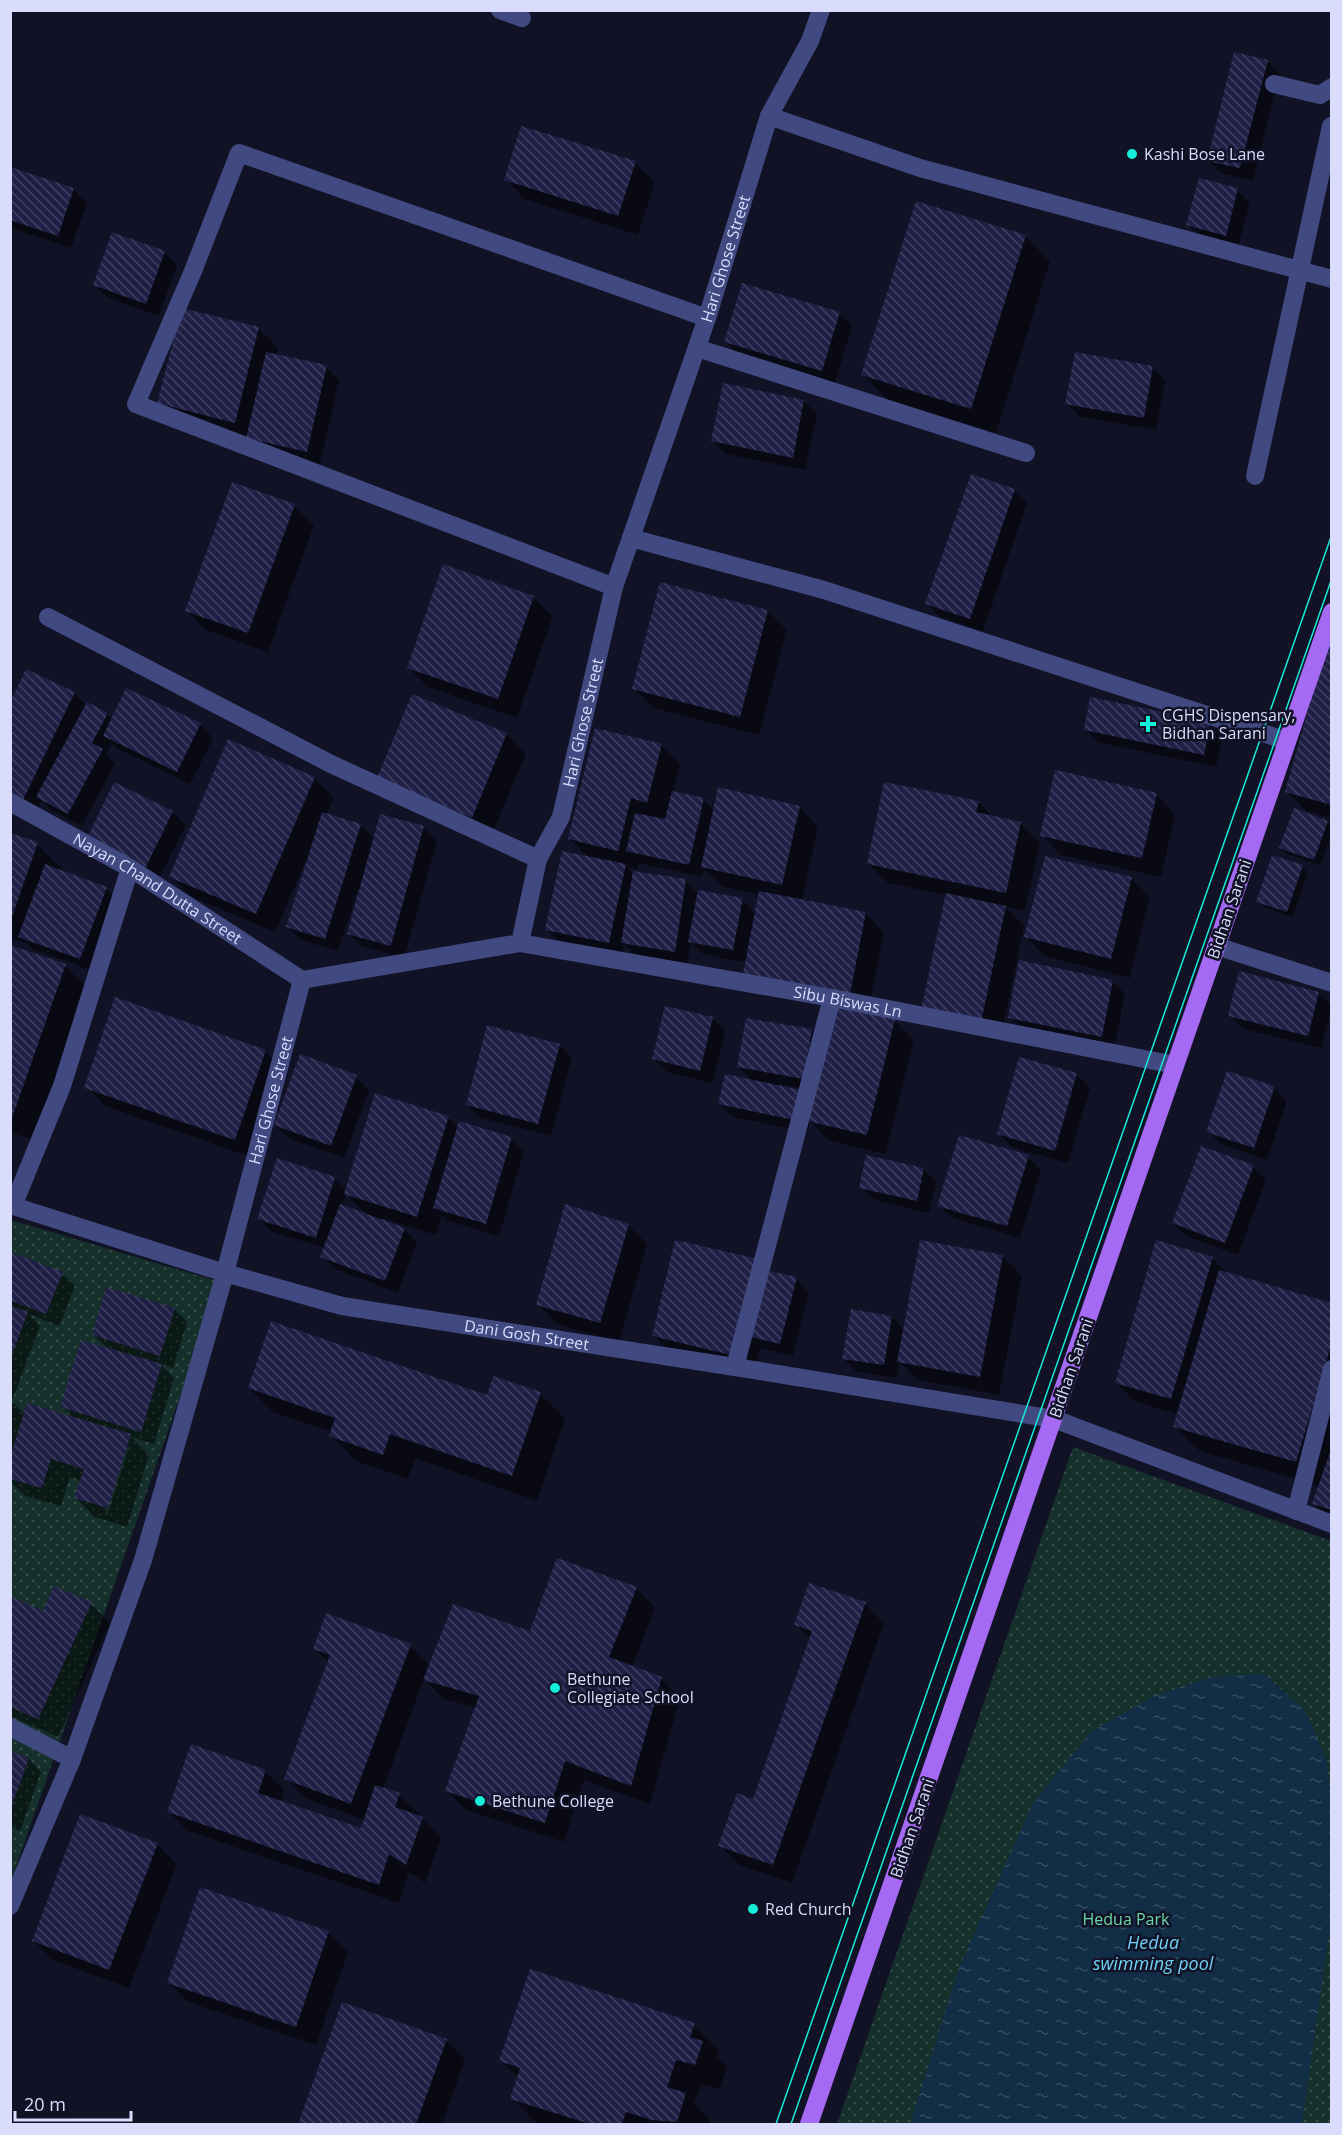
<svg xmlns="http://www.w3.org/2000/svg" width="1342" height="2135" font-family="'Open Sans',sans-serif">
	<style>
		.park { fill: url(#park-dots) }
		.water { fill: url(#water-ripples) }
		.shadow { fill: #0007; fill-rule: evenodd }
		.building { fill: url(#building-back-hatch) }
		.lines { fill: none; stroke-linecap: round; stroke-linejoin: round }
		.minor { stroke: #404a81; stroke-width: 18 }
		.major { stroke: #a56af3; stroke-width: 18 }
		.tram { stroke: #15ecd9; stroke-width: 1.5 }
		.poi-dot { fill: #15ecd9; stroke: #121226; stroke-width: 2 }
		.labels { text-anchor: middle; stroke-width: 5; stroke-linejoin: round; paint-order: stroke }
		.poi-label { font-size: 16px; fill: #dadcfc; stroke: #121226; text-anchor: start }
		.street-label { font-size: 16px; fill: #dadcfc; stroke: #121226 }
		.park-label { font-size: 16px; fill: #6bd7a7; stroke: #121226 }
		.water-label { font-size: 18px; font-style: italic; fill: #70d0f4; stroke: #121226 }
	</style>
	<defs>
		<pattern id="park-dots" width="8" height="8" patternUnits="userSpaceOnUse" patternTransform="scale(1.5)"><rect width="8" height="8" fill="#15302a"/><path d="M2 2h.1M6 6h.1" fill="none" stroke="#364d4a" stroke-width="1.8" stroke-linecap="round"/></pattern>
		<pattern id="water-ripples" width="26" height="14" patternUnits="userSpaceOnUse" patternTransform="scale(1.5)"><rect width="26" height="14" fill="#112e46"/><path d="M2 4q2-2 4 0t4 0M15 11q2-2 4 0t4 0" fill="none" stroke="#334c62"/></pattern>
		<pattern id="building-back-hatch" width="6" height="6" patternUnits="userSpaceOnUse" patternTransform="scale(1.5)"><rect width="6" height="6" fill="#201f46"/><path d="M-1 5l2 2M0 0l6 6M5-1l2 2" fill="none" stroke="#403f62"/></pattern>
	</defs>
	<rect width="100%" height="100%" fill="#121226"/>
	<path class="park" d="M11,1220L220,1282L11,1881Z
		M1073,1447L1331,1541V2124H837Z"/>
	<path class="water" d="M1265,1674L1306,1712L1327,1761L1332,1816V1913L1302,2124H910L959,1968L1033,1803L1092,1731L1154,1696L1211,1677Z"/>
	<path class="shadow" d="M1267,61L1280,74L1253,181L1221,173L1208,160Z
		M635,163L655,182L638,235L525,199L506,180Z
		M10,169L74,190L87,203L71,248L10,228Z
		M1237,190L1250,203L1238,248L1201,237L1188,224Z
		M1025,236L1050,261L996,433L888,400L863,375Z
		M164,252L177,265L159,316L108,298L95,285Z
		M183,310L259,329L278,348L276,356L326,367L339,380L320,464L261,451L178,422L159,403Z
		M839,313L852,326L835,383L739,355L726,342Z
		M1152,367L1165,380L1156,430L1080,417L1067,404Z
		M804,401L817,414L805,470L726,454L713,441Z
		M1014,490L1027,503L983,631L940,617L927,604Z
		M294,506L314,525L268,652L206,630L187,611Z
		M533,597L553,616L517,718L428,687L409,668Z
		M768,611L787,630L759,735L654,708L634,689Z
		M1332,643V818L1306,811L1287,792Z
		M74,693L87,706L107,714L112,720L200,725L213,738L190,784L118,749L112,743L106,754L115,763L82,826L51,810L42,800L35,814L10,802Z
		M413,696L507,734L526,754L491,836L398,797Z
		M1210,724L1223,737L1216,767L1098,742L1085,729Z
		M661,745L680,765L673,792L703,800L715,811L799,807L818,827L802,901L865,913L884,933L868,1014L894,1021L914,1040L886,1154L828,1140L810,1121L807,1132L733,1117L720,1104L754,1082L739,1067L811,1031L827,1046L836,1006L764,992L745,973L747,963L703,954L691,942L687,964L636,956L624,944L622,955L560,943L547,930L589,858L570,839ZM639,863L702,877L704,869L722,886L760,895L756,914L742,900L699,894L686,881L634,874L627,867L637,870ZM780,1084L816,1091H800L779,1087Z
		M314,778L334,798L326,815L361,825L375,839L381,816L424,828L437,841L404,958L361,946L348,933L360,890L358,889L338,951L301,940L288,927L308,861H306L275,932L190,896L171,876Z
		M115,784L173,812L186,825L159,879L89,838Z
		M1156,794L1175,814L1161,877L1061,855L1042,835Z
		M978,802L993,817L1020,823L1040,843L1025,911L1005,907L1024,926L1000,1041L942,1029L923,1010L947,895L888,883L868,864Z
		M1327,822L1332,827V834L1320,865L1287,854L1281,848Z
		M10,834L37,844L62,869L61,872L106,888L119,901L93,971L33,949L28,944L10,938Z
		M1302,867L1308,873L1293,917L1264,907L1258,901Z
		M1131,878L1150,897L1130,978L1045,956L1026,937Z
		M10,946L65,966L90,991L37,1141L10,1132Z
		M1112,981L1125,994L1114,1049L1023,1030L1010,1017Z
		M1319,993L1332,1006L1321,1048L1243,1029L1230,1016Z
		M712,1018L725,1031L713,1083L667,1072L654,1059Z
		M559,1045L572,1058L551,1136L480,1118L468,1105Z
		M265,1051L284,1070L254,1158L105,1106L86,1087Z
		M301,1056L356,1077L369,1090L344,1158L288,1138L275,1125Z
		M1020,1059L1077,1075L1090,1088L1068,1163L1012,1147L999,1134Z
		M1274,1088L1287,1101L1267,1160L1221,1144L1208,1131Z
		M448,1118L458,1128L511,1138L524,1151L499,1236L448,1221L442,1215L436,1235L382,1218L381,1221L404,1229L417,1242L398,1293L335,1269L322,1256L325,1248L272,1232L259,1219L334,1178L346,1191ZM346,1194L367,1215L342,1206Z
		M1028,1157L1041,1170L1020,1238L952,1218L939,1205Z
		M1253,1167L1266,1180L1238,1255L1186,1236L1173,1223Z
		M923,1169L936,1182L929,1213L874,1200L861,1187Z
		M628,1225L647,1244L619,1342L557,1324L538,1304Z
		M10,1254L62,1273L75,1286L59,1326L29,1314L40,1326L13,1398H10Z
		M1002,1256L1022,1276L999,1395L918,1380L899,1362L897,1378L856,1371L843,1358L892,1317L905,1330Z
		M1212,1258L1228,1274L1332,1304V1521L1314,1504L1320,1486L1200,1451L1174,1426L1178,1414L1136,1402L1116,1383Z
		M768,1272L796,1279L809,1292L793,1356L760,1348L754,1374L673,1355L654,1336Z
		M174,1309L187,1322L173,1368L160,1364L174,1378L154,1444L131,1437L149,1455L127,1527L95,1517L76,1498L82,1481L70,1477L61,1506L25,1496L10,1481V1403L15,1404L25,1415L74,1419L62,1406L109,1350L93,1334ZM126,1446H129L107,1516L105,1515Z
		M249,1388L488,1397L540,1394L565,1419L537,1501L415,1458L408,1479L356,1461L331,1436L332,1432L274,1413Z
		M636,1588L655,1608L632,1667L661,1678L680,1698L650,1804L584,1780L564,1842L466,1810L447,1791L476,1708L444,1699L424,1679L383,1789L399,1795L419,1814L418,1817L422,1818L441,1838L425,1883L409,1872L399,1903L188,1831L169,1812L265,1771L284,1790L281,1802L362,1830L365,1820L305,1798L286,1778L329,1663L315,1649L410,1646L430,1666L531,1633Z
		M10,1598L44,1613L91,1604L110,1623L58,1737L10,1716Z
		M865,1604L884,1623L792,1883L740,1865L720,1846L754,1801L811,1640L796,1624Z
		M10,1752L29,1759L41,1772L20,1831L10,1827Z
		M157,1844L177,1864L129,1988L53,1960L33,1940Z
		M201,1889L329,1933L348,1952L316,2045L188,2002L169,1983Z
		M343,2004L446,2040L465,2060L442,2124H299Z
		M694,2025L719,2050L716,2057L727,2067L720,2089L701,2084L694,2104L711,2120L709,2124H541L537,2123L512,2098L519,2078L501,2061Z"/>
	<path class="building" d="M1234,52L1268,60L1240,168L1207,161Z
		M521,126L636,161L618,216L504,180Z
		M10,167L74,188L58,236L10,220Z
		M1199,178L1238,188L1226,236L1186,225Z
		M916,201L1026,235L971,409L861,375Z
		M112,232L165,251L146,304L93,285Z
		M742,283L840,312L822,371L724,342Z
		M182,308L259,327L235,423L157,403Z
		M266,352L327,365L307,452L246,438Z
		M1075,352L1153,366L1144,418L1065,404Z
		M723,383L804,400L793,458L711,441Z
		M971,474L1015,489L970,619L925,604Z
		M232,482L295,504L248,633L185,611Z
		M443,564L534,596L498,699L407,668Z
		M660,582L768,610L740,717L632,689Z
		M1328,640L1332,641V805L1285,792Z
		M26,669L75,692L22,802L10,797V702Z
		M126,688L201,723L177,772L103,736Z
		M412,694L507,733L472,818L377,778Z
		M1090,697L1211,722L1204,755L1084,730Z
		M87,702L108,713L92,743L103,749L68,814L36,797Z
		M595,728L662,744L647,803L631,798L618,851L568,839Z
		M228,739L315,777L256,914L169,877Z
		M1055,770L1157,793L1142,858L1040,836Z
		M114,782L173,811L146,867L87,838Z
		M884,782L979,801L976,812L1021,822L1006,893L867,864Z
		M718,787L800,806L782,885L701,867Z
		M672,791L704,798L689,865L626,851L635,813L665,819Z
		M1294,808L1328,821L1314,860L1279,848Z
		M322,812L361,824L325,939L286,927Z
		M380,814L424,826L391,946L347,934Z
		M10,833L38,842L11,920H10Z
		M562,851L626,864L609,943L545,930Z
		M1272,855L1303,865L1287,912L1256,902Z
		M1045,856L1132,877L1111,959L1024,937Z
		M45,864L107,887L80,959L18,937Z
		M633,871L686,879L675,952L621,943Z
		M698,890L743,898L733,950L688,942Z
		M759,891L866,912L850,994L743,973Z
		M946,893L1006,906L981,1022L921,1010Z
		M10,945L66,964L11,1121H10Z
		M1019,960L1113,980L1102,1037L1008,1018Z
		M1239,971L1319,992L1308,1036L1228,1016Z
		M115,997L266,1050L235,1140L84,1088Z
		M835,1005L895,1019L867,1135L807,1121Z
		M665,1006L713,1017L700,1071L652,1059Z
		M746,1018L812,1029L804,1079L737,1067Z
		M487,1025L560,1044L538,1124L466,1105Z
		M300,1054L357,1075L331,1146L274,1125Z
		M1019,1057L1077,1073L1055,1151L997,1134Z
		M1227,1071L1275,1086L1254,1148L1206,1132Z
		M725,1074L801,1090L794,1120L718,1104Z
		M375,1093L449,1116L417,1217L344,1194Z
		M459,1121L512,1137L486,1224L433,1208Z
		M959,1135L1029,1155L1007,1226L937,1206Z
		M1201,1146L1254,1165L1225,1243L1172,1223Z
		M866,1155L924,1168L917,1201L859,1188Z
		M277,1158L335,1177L316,1238L257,1219Z
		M340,1204L405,1228L385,1281L320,1257Z
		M565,1204L629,1224L600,1323L536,1305Z
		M675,1240L758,1259L735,1356L652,1336Z
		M920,1240L1003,1255L980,1377L897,1362Z
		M1156,1240L1213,1257L1171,1399L1115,1383Z
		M10,1252L63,1272L46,1314L10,1300Z
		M764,1270L797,1277L780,1344L747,1336Z
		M1219,1270L1332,1303V1342L1296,1462L1173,1427Z
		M106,1287L175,1308L160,1356L92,1335Z
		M10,1305L28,1312L11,1358L10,1357Z
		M851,1309L892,1316L884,1365L842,1359Z
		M271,1321L487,1395L493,1376L541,1392L512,1476L390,1434L383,1455L329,1436L335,1418L248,1388Z
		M81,1340L162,1364L141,1432L60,1407Z
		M27,1403L131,1434L108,1508L74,1498L84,1469L51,1459L42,1488L10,1479V1457Z
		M1332,1446V1510L1312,1504Z
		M557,1558L637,1587L609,1657L662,1677L631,1786L565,1761L545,1823L445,1791L479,1696L423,1680L453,1604L530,1631Z
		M809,1583L866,1602L773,1865L718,1846L737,1793L753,1799L812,1631L794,1625Z
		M54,1586L92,1602L38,1719L10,1707V1596L43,1611Z
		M326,1613L411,1644L351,1804L284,1779L330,1655L313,1649Z
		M191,1744L266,1770L258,1793L361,1828L375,1785L400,1793L395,1807L423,1817L406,1865L389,1854L379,1885L167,1812Z
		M10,1751L29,1758L11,1808H10Z
		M80,1814L158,1843L109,1970L32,1941Z
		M200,1887L329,1931L296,2027L167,1983Z
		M530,1969L695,2023L690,2037L703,2041L695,2065L676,2060L667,2087L686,2093L677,2122L652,2120L626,2112L622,2124H590L510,2099L520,2068L499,2061Z
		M342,2002L447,2039L416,2124H298Z"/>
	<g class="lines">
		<g class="minor">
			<path d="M500,10L522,18"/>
			<path d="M1274,84L1320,95L1332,87"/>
			<path d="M769,116L920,168L1332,279"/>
			<path d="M697,348L1026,453"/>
			<path d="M1255,476L1331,126"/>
			<path d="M631,538L824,590L1287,741"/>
			<path d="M614,587L136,404L193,271L239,153L707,318"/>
			<path d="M48,617L331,764L538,859"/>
			<path id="s1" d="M10,802L130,868L302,980"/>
			<path id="s2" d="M520,943L832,998L1175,1065"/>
			<path d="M1216,946L1332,983"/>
			<path id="s3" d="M10,1205L225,1273L342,1306L735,1367L1054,1419L1332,1524"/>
			<path d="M13,1206L62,1086L130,868"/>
			<path d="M735,1367L832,998"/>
			<path d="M1296,1511L1332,1369"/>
			<path d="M10,1727L72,1759"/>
			<path id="s4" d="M10,1906L72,1759L143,1560L225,1273L302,980L520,943L538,859L561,817L614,587L707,318L769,116L810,41L821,10"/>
		</g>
		<path class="major" d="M809,2124L1332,612"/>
		<path class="tram" d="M776,2124L1332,534
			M791,2124L1332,578"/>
	</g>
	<g class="poi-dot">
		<circle cx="1132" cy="154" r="6"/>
		<path d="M1145 715h6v6h6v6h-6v6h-6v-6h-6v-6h6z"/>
		<circle cx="555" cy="1688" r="6"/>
		<circle cx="480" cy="1801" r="6"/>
		<circle cx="753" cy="1909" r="6"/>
	</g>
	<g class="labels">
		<g class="poi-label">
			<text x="1144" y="160">Kashi Bose Lane</text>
			<text x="1162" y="721">CGHS Dispensary,<tspan x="1162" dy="18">Bidhan Sarani</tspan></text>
			<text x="567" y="1685">Bethune<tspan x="567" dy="18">Collegiate School</tspan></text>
			<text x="492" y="1807">Bethune College</text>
			<text x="765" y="1915">Red Church</text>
		</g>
		<g class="street-label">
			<text dy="6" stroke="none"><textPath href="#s4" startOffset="1910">Hari Ghose Street</textPath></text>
			<text dy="6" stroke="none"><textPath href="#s4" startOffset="1424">Hari Ghose Street</textPath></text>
			<text dy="6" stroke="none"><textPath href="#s1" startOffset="171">Nayan Chand Dutta Street</textPath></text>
			<text transform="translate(1229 909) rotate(-71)" y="6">Bidhan Sarani</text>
			<text dy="6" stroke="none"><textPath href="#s2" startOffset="333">Sibu Biswas Ln</textPath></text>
			<text dy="6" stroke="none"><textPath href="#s4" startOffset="848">Hari Ghose Street</textPath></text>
			<text dy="6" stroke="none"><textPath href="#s3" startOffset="534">Dani Gosh Street</textPath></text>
			<text transform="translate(1071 1368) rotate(-71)" y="6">Bidhan Sarani</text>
			<text transform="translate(912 1828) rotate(-71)" y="6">Bidhan Sarani</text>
		</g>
		<g class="park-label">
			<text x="1126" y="1925">Hedua Park</text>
		</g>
		<g class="water-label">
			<text x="1153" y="1949">Hedua<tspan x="1153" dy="21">swimming pool</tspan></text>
		</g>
	</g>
	<rect width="1342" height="2135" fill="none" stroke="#dadcfc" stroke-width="24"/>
	<path d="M15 2111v9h116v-9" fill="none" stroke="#dadcfc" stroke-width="3"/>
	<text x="24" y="2111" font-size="18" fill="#dadcfc" stroke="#121226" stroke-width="4.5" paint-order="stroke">20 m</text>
</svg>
